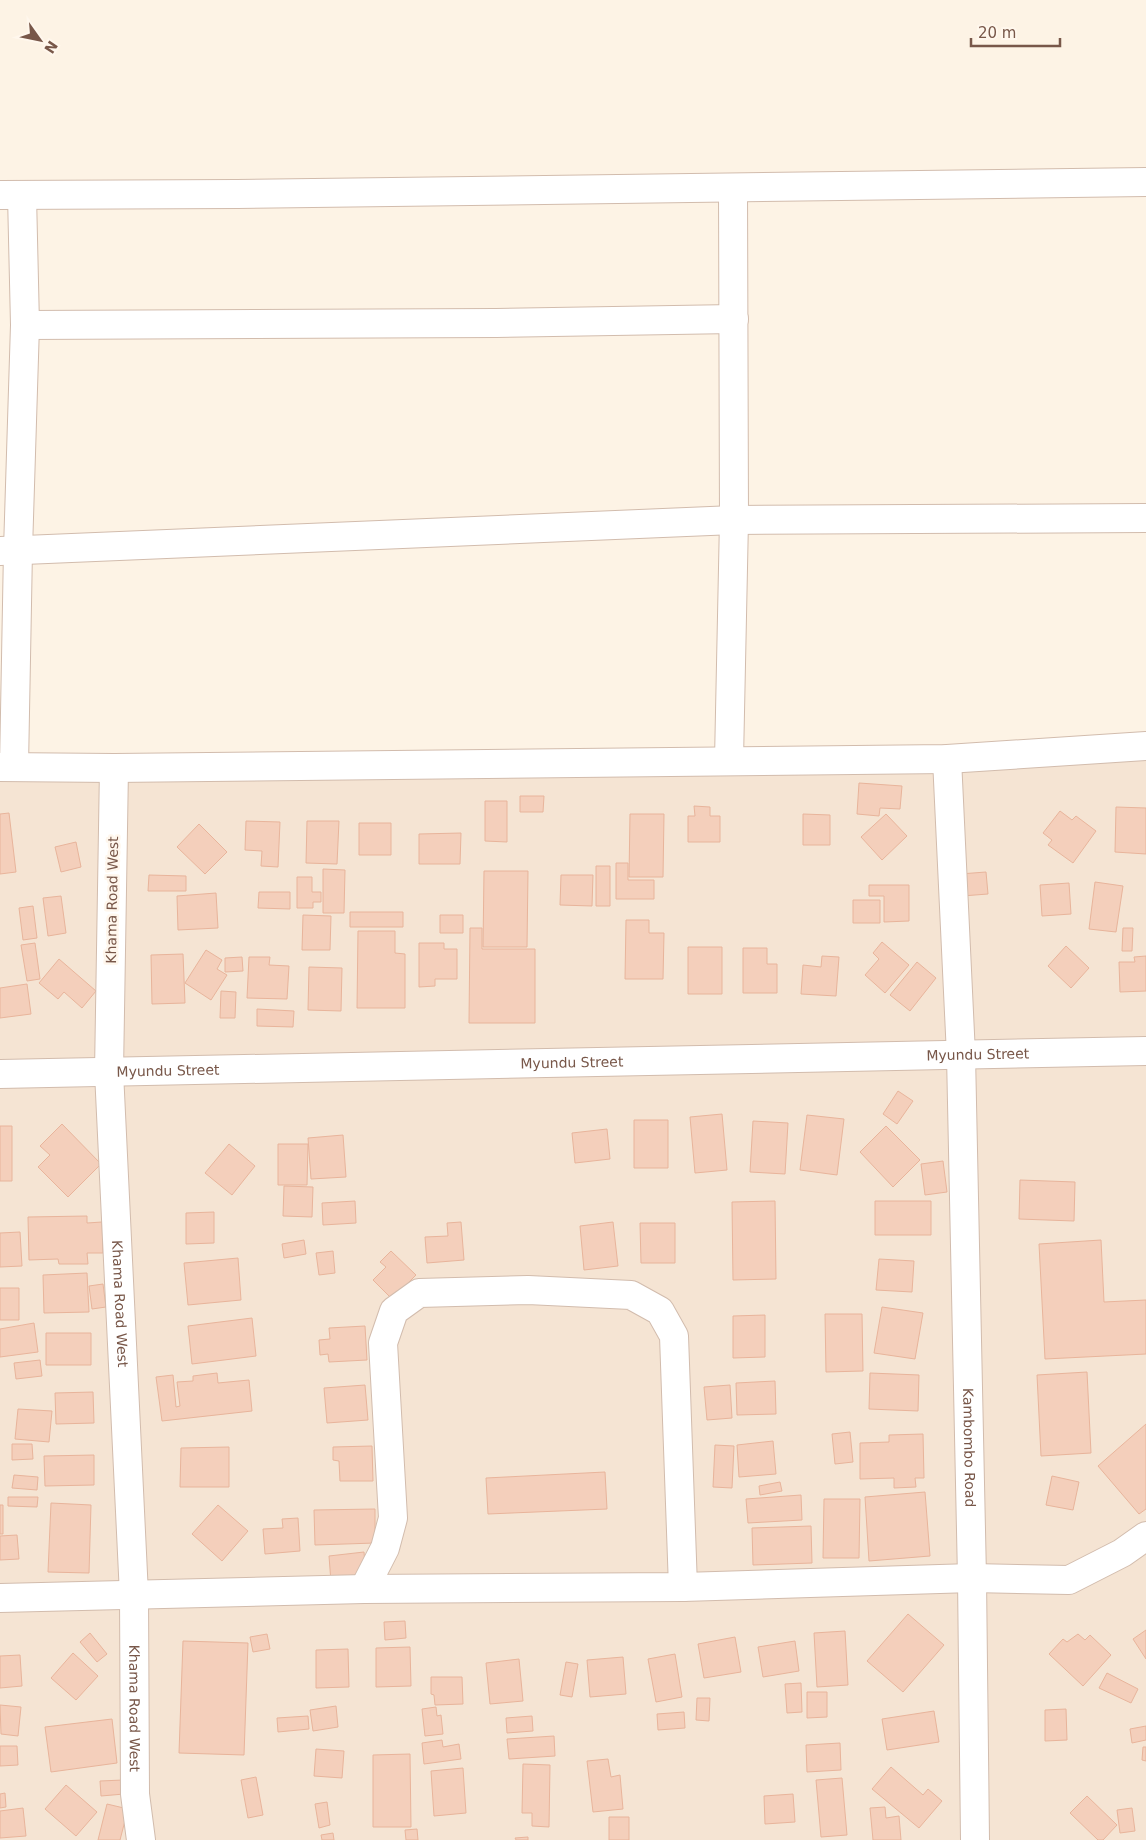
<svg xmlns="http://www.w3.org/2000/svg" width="1146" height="1840" font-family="'DejaVu Sans',sans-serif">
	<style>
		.residential { fill: #f5e4d3 }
		.building { fill: #f4cfbb; stroke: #e8b49b }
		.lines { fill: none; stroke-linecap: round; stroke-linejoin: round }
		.minor-casing { stroke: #d2bcad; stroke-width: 30 }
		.tertiary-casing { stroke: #d2bcad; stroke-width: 30 }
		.minor { stroke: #fff; stroke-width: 28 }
		.tertiary { stroke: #fff; stroke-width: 28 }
		.labels { text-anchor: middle; stroke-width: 5; stroke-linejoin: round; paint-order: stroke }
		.street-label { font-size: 14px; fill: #785749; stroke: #fff7ed }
	</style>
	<rect width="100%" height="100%" fill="#fdf3e5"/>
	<path class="residential" d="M1146,749V1840H0V771Z"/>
	<path class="building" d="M859,783L902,786L900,809L880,808L879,816L857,814Z
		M520,796H544L543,812H520Z
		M485,801H507V842L485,841Z
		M694,806L710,807V816H720V842H688V816H695Z
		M1116,807L1146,808V854L1115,852Z
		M1060,811L1072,820L1076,816L1096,831L1073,863L1048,845L1052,840L1043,833Z
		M9,813L16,872L0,874V814Z
		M630,814H664L663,877H629Z
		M803,814L830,815V845H803Z
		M886,814L907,836L882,860L861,837Z
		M246,821L280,822L278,867L261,866L262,851L245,850Z
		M307,821H339L337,864L306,863Z
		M359,823H391V855H359Z
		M199,824L227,852L205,874L177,847Z
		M461,833L460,864H419V834Z
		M76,842L81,867L61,872L55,847Z
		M616,863H628V880H654V899H616Z
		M596,866H610V906H596Z
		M323,869L345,870L344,913H323Z
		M484,871H528L527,947H483Z
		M986,872L988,894L962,896L960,874Z
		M149,875L186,876V891H148Z
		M561,875H593L592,906L560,905Z
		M297,877H312V892H321V902H313V908H297Z
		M1095,882L1123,886L1116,932L1089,929Z
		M1069,883L1071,914L1042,916L1040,885Z
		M869,885H909V921L884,922V896H869Z
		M259,892H290V909L258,908Z
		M216,893L218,928L178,930L177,896Z
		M61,896L66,933L48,936L43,898Z
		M853,900H880V923H853Z
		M33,906L37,938L23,940L19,908Z
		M350,912H403V927H350Z
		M303,915L331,916L330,950H302Z
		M440,915H463V933H440Z
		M626,920H649V933H664L663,979H625Z
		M470,928H482V949H535V1023H469Z
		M1123,928H1133L1132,951H1122Z
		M358,931H395V953L405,954V1008H357Z
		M882,942L909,965L885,993L865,975L879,959L873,953Z
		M35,943L40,979L27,981L21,945Z
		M419,943H444V949H457V979H435V986L419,987Z
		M1066,946L1089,968L1071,988L1048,966Z
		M688,947H722V994H688Z
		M743,948H767V964H777V993H743Z
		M206,950L222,960L217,969L227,975L211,1000L185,983Z
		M183,954L185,1003L152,1004L151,955Z
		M822,956L839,957L836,996L801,994L803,965L821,967Z
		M1146,956V991L1120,992L1119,962H1135L1134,957Z
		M242,957L243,971L225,972V958Z
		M249,957H270L269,965L289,966L287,999L247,998Z
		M59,959L96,991L82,1008L64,992L58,999L39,983Z
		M917,962L936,978L910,1011L890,995Z
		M309,967L342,968L341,1011L308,1010Z
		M27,984L31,1014L0,1018V988Z
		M221,991L236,992L235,1018H220Z
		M257,1009L294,1011L293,1027L257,1026Z
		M898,1091L913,1101L897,1124L883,1114Z
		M722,1114L727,1170L695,1173L690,1117Z
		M807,1115L844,1119L837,1175L800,1170Z
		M634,1120H668V1168H634Z
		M753,1121L788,1123L785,1174L750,1172Z
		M62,1124L101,1164L68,1197L38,1167L50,1155L40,1146Z
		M0,1126H12V1181H0Z
		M886,1126L920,1160L893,1187L860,1152Z
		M607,1129L610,1159L575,1163L572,1133Z
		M343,1135L346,1177L311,1179L308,1138Z
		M229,1144L255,1166L232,1195L205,1173Z
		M278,1144H308L307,1185H278Z
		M943,1161L947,1192L925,1195L921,1164Z
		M1020,1180L1075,1182L1074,1221L1019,1219Z
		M284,1186L313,1187L312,1217L283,1216Z
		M355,1201L356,1223L323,1225L322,1203Z
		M775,1201L776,1279L733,1280L732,1202Z
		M875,1201H931V1235H875Z
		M214,1212V1243L186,1244V1213Z
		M87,1216V1223L102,1222L103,1253H87L88,1264H59L58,1259L29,1260L28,1217Z
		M461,1222L464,1260L427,1263L425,1237L448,1236L447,1223Z
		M613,1222L618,1266L584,1270L580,1226Z
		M640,1223H675V1263H641Z
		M20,1232L22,1266L0,1267V1233Z
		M304,1240L306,1254L284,1258L282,1244Z
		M1101,1240L1104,1302L1146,1300V1354L1045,1359L1039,1244Z
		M333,1251L335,1273L319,1275L316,1253Z
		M391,1251L416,1275L392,1299L373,1280L386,1267L380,1262Z
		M238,1258L241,1300L188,1305L184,1263Z
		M879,1259L914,1261L912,1292L876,1290Z
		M87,1273L89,1312L44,1313L43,1275Z
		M103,1284L106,1307L92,1309L89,1286Z
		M0,1288H19V1320H0Z
		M882,1307L923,1313L915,1359L874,1353Z
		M825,1314H862L863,1371L826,1372Z
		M765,1315V1357L733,1358V1316Z
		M252,1318L256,1356L192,1364L188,1326Z
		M34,1323L38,1352L0,1357V1329Z
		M365,1326L367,1360L329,1362L328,1354L320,1355L319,1340L330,1339L329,1328Z
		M46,1333H91V1365H46Z
		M40,1360L42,1376L16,1379L14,1363Z
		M1087,1372L1091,1453L1041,1456L1037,1375Z
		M217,1373L218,1383L249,1380L252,1411L162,1421L156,1377L173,1375L176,1407L180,1406L177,1382L193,1381V1376Z
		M870,1373L919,1375L918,1411L869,1409Z
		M775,1381L776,1414L737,1415L736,1383Z
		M365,1385L368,1420L327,1423L324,1388Z
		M730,1385L732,1418L707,1420L704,1387Z
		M93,1392L94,1423L56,1424L55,1393Z
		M18,1409L52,1411L49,1442L15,1439Z
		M1146,1424V1509L1139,1514L1098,1466Z
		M850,1432L853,1462L835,1464L832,1434Z
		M923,1434L924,1478H915L916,1487L894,1488V1478L860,1479V1443L889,1442V1435Z
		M773,1441L776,1474L739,1477L737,1445Z
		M12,1444H32L33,1459L12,1460Z
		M715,1445L734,1446L732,1488L713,1487Z
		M372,1446L373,1481H340L339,1461L333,1460V1447Z
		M229,1447V1487H180L181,1448Z
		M94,1455V1485L45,1486L44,1456Z
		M605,1472L607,1509L488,1514L486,1478Z
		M14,1475L38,1477L37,1490L12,1488Z
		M1052,1476L1079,1482L1073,1510L1046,1505Z
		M780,1482L782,1491L760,1495L759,1486Z
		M925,1492L930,1556L869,1561L865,1497Z
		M801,1495L802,1520L748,1523L746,1499Z
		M8,1497H38L37,1507L8,1506Z
		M824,1499H860L859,1558H823Z
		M51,1503L91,1505L89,1573L48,1572Z
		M0,1505H3V1534H0Z
		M218,1505L248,1531L222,1561L192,1534Z
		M375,1509V1543L315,1545L314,1510Z
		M298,1518L300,1551L265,1554L263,1529L283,1528L282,1519Z
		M811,1526L812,1563L753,1565L752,1528Z
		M17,1535L19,1559L0,1560V1536Z
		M364,1552L366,1578L331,1582L329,1556Z
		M908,1614L944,1645L903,1692L867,1661Z
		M405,1621L406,1638L385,1640L384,1622Z
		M1146,1630V1659L1133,1639Z
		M845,1631L848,1685L817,1687L814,1633Z
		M90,1633L107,1654L97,1662L80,1642Z
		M267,1634L270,1649L253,1652L250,1637Z
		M1078,1634L1085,1640L1090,1635L1111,1655L1083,1686L1049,1654L1063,1639L1067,1642Z
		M735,1637L741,1672L704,1678L698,1644Z
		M183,1641L248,1643L244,1755L179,1753Z
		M795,1641L799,1671L763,1677L758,1647Z
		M410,1647L411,1686L376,1687V1648Z
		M348,1649L349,1687L316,1688V1650Z
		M73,1653L98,1676L76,1700L51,1678Z
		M675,1654L682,1697L656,1702L648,1659Z
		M20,1655L22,1686L0,1688V1656Z
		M623,1657L626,1694L590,1697L587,1660Z
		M519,1659L523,1701L490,1704L486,1663Z
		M566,1662L578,1664L572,1697L560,1695Z
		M1107,1673L1138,1689L1131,1703L1099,1688Z
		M431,1677H462L463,1704L435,1705L434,1695L431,1694Z
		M801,1683L802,1712L787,1713L785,1684Z
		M807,1692H827V1717L807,1718Z
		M697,1698H710L709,1721L696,1720Z
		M0,1705L21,1707L18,1736L1,1734Z
		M336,1706L338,1727L313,1731L310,1710Z
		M436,1707L437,1716L441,1715L443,1734L425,1736L422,1709Z
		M1066,1709L1067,1740L1045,1741V1710Z
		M934,1711L939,1742L887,1750L882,1719Z
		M684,1712L685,1728L658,1730L657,1714Z
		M308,1716L309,1729L278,1732L277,1718Z
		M532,1716L533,1731L507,1733L506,1718Z
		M112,1719L117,1763L51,1772L45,1727Z
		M1146,1726V1740L1132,1743L1130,1729Z
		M554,1736L555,1756L509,1759L507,1739Z
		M442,1740L443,1747L459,1744L461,1759L424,1764L422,1743Z
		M840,1743L841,1770L807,1772L806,1745Z
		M0,1746H17L18,1765L0,1766Z
		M1143,1747H1146V1761L1142,1760Z
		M316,1749L344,1751L342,1778L314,1776Z
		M410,1754L411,1827H373V1755Z
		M608,1759L611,1777L620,1775L623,1809L593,1812L587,1761Z
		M523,1764L550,1765L549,1827L532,1826V1813H522Z
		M891,1767L923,1795L928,1789L942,1801L919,1828L872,1789Z
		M463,1768L466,1813L434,1816L431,1771Z
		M256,1777L263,1815L248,1818L241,1780Z
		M842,1778L847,1835L821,1837L816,1780Z
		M123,1780L124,1794L101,1796L100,1781Z
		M66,1785L97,1812L76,1836L45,1809Z
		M5,1793L6,1807L0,1808V1794Z
		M793,1794L795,1822L765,1824L764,1796Z
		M1087,1796L1117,1825L1103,1840H1098L1070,1813Z
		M327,1802L330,1825L319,1828L315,1804Z
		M107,1804L128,1809L120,1840H98Z
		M885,1807L886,1818L899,1816L901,1840H873L870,1808Z
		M23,1808L26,1836L0,1838V1811Z
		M1132,1808L1135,1831L1120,1833L1117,1810Z
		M609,1817H629V1840H609Z
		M417,1829L418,1840H406L405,1830Z
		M333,1833L334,1840H322L321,1835Z
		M528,1837V1840H516L515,1838Z"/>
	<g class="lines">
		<defs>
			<g id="minor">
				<path d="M0,195L237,194L1146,182"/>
				<path d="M25,325L496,323L734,319"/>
				<path d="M0,551L734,520L1146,518"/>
				<path id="s1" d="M947,759L961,1055L972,1578L975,1840"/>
				<path d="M729,760L734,520L733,188"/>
				<path d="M0,767L114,768L947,759L1146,746"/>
				<path d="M14,767L18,550L25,325L22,195"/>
				<path id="s2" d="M114,768L109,1072L134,1595L135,1794L141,1840"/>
				<path d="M364,1589L385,1548L393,1518L383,1343L394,1311L419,1293L528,1290L631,1295L660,1311L674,1336L683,1587"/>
				<path d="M0,1598L364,1589L683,1587L972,1578L1069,1580L1122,1553L1146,1536"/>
			</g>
			<g id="tertiary">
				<path id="s3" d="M0,1074L1146,1051"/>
			</g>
		</defs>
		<use href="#minor" class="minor-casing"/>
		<use href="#tertiary" class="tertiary-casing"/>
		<use href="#minor" class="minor"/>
		<use href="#tertiary" class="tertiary"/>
	</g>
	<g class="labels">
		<g class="street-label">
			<text transform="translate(112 900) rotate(-89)" y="5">Khama Road West</text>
			<text dy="5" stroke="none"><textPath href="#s3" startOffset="978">Myundu Street</textPath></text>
			<text dy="5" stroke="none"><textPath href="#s3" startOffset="572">Myundu Street</textPath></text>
			<text dy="5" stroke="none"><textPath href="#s3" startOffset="168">Myundu Street</textPath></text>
			<text dy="5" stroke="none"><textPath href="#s2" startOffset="536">Khama Road West</textPath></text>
			<text dy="5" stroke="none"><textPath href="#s1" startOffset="689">Kambombo Road</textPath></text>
			<text dy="5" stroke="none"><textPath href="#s2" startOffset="941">Khama Road West</textPath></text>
		</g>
	</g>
	<g transform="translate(40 40) rotate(123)" stroke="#fff7ed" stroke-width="4" paint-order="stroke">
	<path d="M0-4L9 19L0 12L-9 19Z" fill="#785749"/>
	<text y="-8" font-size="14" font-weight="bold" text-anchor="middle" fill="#785749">N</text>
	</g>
	<path d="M971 38v8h89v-8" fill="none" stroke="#785749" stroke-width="2.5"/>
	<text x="978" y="38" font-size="15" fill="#785749" stroke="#fff7ed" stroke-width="4" paint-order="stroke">20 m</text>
</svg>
